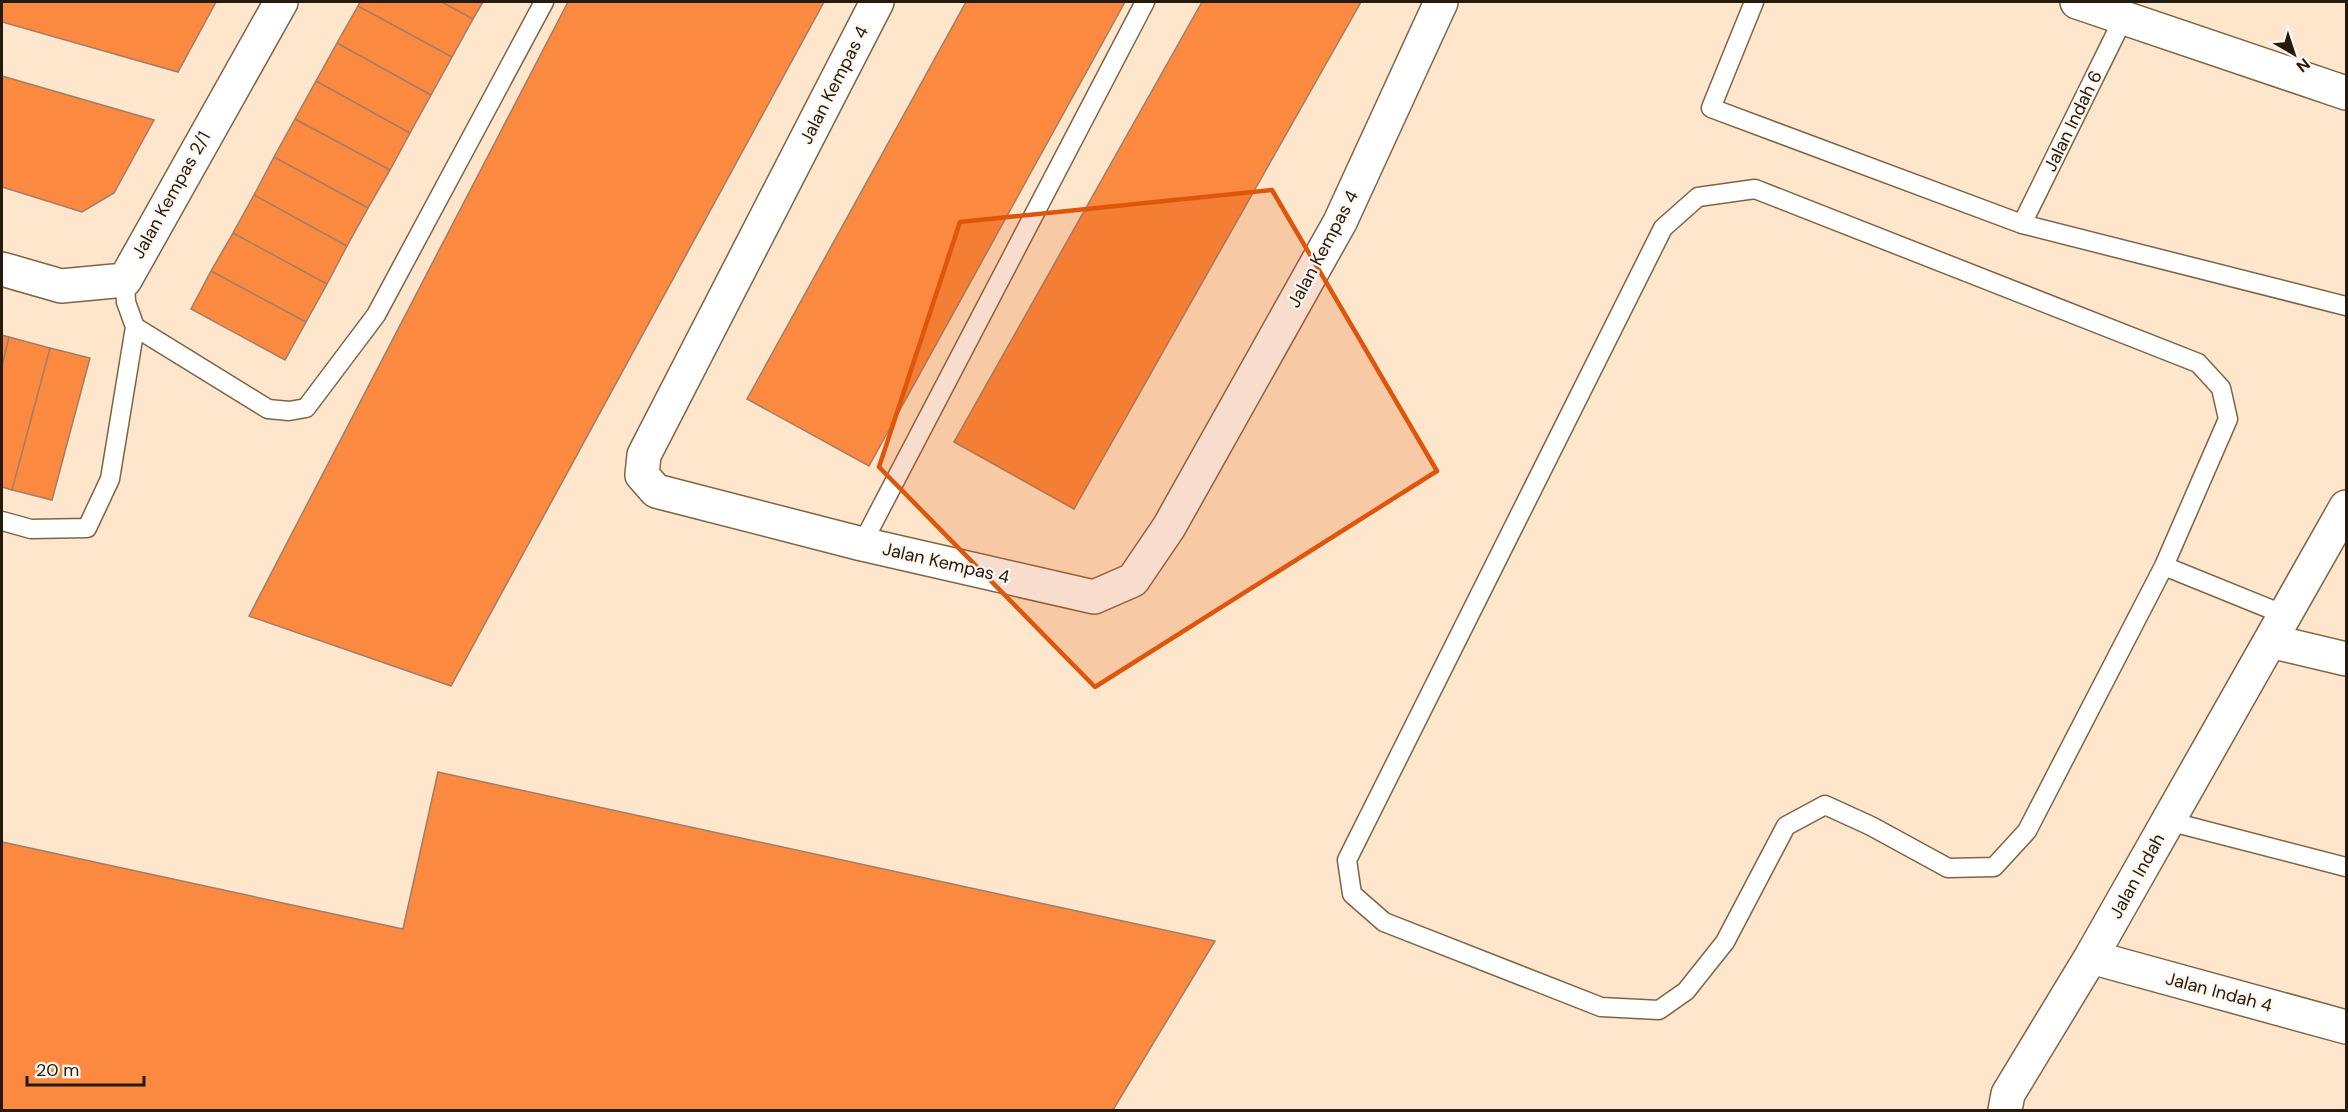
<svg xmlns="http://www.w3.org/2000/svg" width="2348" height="1112" font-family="'DM Sans',sans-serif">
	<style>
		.building { fill: #fb893f; stroke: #a17d68; stroke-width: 1.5 }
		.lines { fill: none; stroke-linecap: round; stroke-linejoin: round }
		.lane-casing { stroke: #7d6446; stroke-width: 21 }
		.street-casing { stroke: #7d6446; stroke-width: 36 }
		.lane { stroke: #fff; stroke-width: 18 }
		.street { stroke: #fff; stroke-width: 33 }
		.marked { fill: #de560c; fill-opacity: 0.2; stroke: #de560c; stroke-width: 4.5; stroke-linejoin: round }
		.labels { text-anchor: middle; stroke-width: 4.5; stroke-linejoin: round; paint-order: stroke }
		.street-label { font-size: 18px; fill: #241a0d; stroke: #fdf7f0 }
	</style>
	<rect width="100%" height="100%" fill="#fee6cc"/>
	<path class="building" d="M2,2H216L178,72L2,22Z
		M360,2H442L473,19L452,57L358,6Z
		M442,2H483L473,19Z
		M568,2H824L451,686L249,616Z
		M966,2H1125L869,466L747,399Z
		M1202,2H1361L1074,509L954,442Z
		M358,6L452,57L431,95L337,43Z
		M337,43L431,95L410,133L316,81Z
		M2,76L154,120L114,193L82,212L2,187Z
		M316,81L410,133L390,170L295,119Z
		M295,119L390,170L368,208L274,157Z
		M274,157L368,208L347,246L254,195Z
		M254,195L347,246L327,284L233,233Z
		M233,233L327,284L306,322L211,271Z
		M211,271L306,322L285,360L191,309Z
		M2,335L9,337L2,366Z
		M9,337L50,348L12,490L2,487V366Z
		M50,348L90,358L52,500L12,490Z
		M438,772L1215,941L1113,1110H2V842L403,929Z"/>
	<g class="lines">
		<defs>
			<path id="lane" d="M1754,2L1711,108L2022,224L2346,306
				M1755,189L2198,363L2221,388L2228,419L2164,566L2027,831L1994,867L1948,868L1871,826L1825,805L1786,826L1725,942L1686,991L1659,1010L1601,1007L1384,922L1352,894L1347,860L1663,228L1698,197Z
				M2022,224L2124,17
				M125,280L126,302L135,327L268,409L289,411L306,408L376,315L544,2
				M2,521L31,529L87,528L110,479L135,327
				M862,544L1145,2
				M2164,566L2285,615
				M2168,821L2346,867"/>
			<path id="street" d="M877,2L644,455L642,475L656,491L862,544L1094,597L1133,580L1169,527L1340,222L1441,2
				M2077,2L2346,93
				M2,269L61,286L125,280L281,2
				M2270,641L2346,659
				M2091,957L2346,1027
				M2005,1110L2008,1094L2091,957L2346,507"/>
		</defs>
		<use href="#lane" class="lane-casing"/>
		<use href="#street" class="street-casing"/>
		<use href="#lane" class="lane"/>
		<use href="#street" class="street"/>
	</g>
	<path class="marked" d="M1272,190L1437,471L1095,687L879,467L960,222Z"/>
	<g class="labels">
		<g class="street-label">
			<text transform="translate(834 85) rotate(-63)" y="6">Jalan Kempas 4</text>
			<text transform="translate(2073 121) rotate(-64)" y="6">Jalan Indah 6</text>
			<text transform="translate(171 195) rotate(-61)" y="6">Jalan Kempas 2/1</text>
			<text transform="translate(1323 249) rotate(-62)" y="6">Jalan Kempas 4</text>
			<text transform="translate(946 563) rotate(13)" y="6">Jalan Kempas 4</text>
			<text transform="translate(2137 876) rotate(-61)" y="6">Jalan Indah</text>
			<text transform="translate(2219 992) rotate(15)" y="6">Jalan Indah 4</text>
		</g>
	</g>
	<rect width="2348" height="1112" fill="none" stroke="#241a0d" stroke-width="6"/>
	<g transform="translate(2294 54) rotate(141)" stroke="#fdf7f0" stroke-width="4.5" paint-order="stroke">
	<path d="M0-4.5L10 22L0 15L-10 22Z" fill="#241a0d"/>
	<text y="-9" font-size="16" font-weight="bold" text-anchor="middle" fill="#241a0d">N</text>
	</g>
	<path d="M27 1076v9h117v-9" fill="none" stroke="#241a0d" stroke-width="3"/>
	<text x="36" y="1076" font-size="18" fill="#241a0d" stroke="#fdf7f0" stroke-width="4.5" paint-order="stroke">20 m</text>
</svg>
